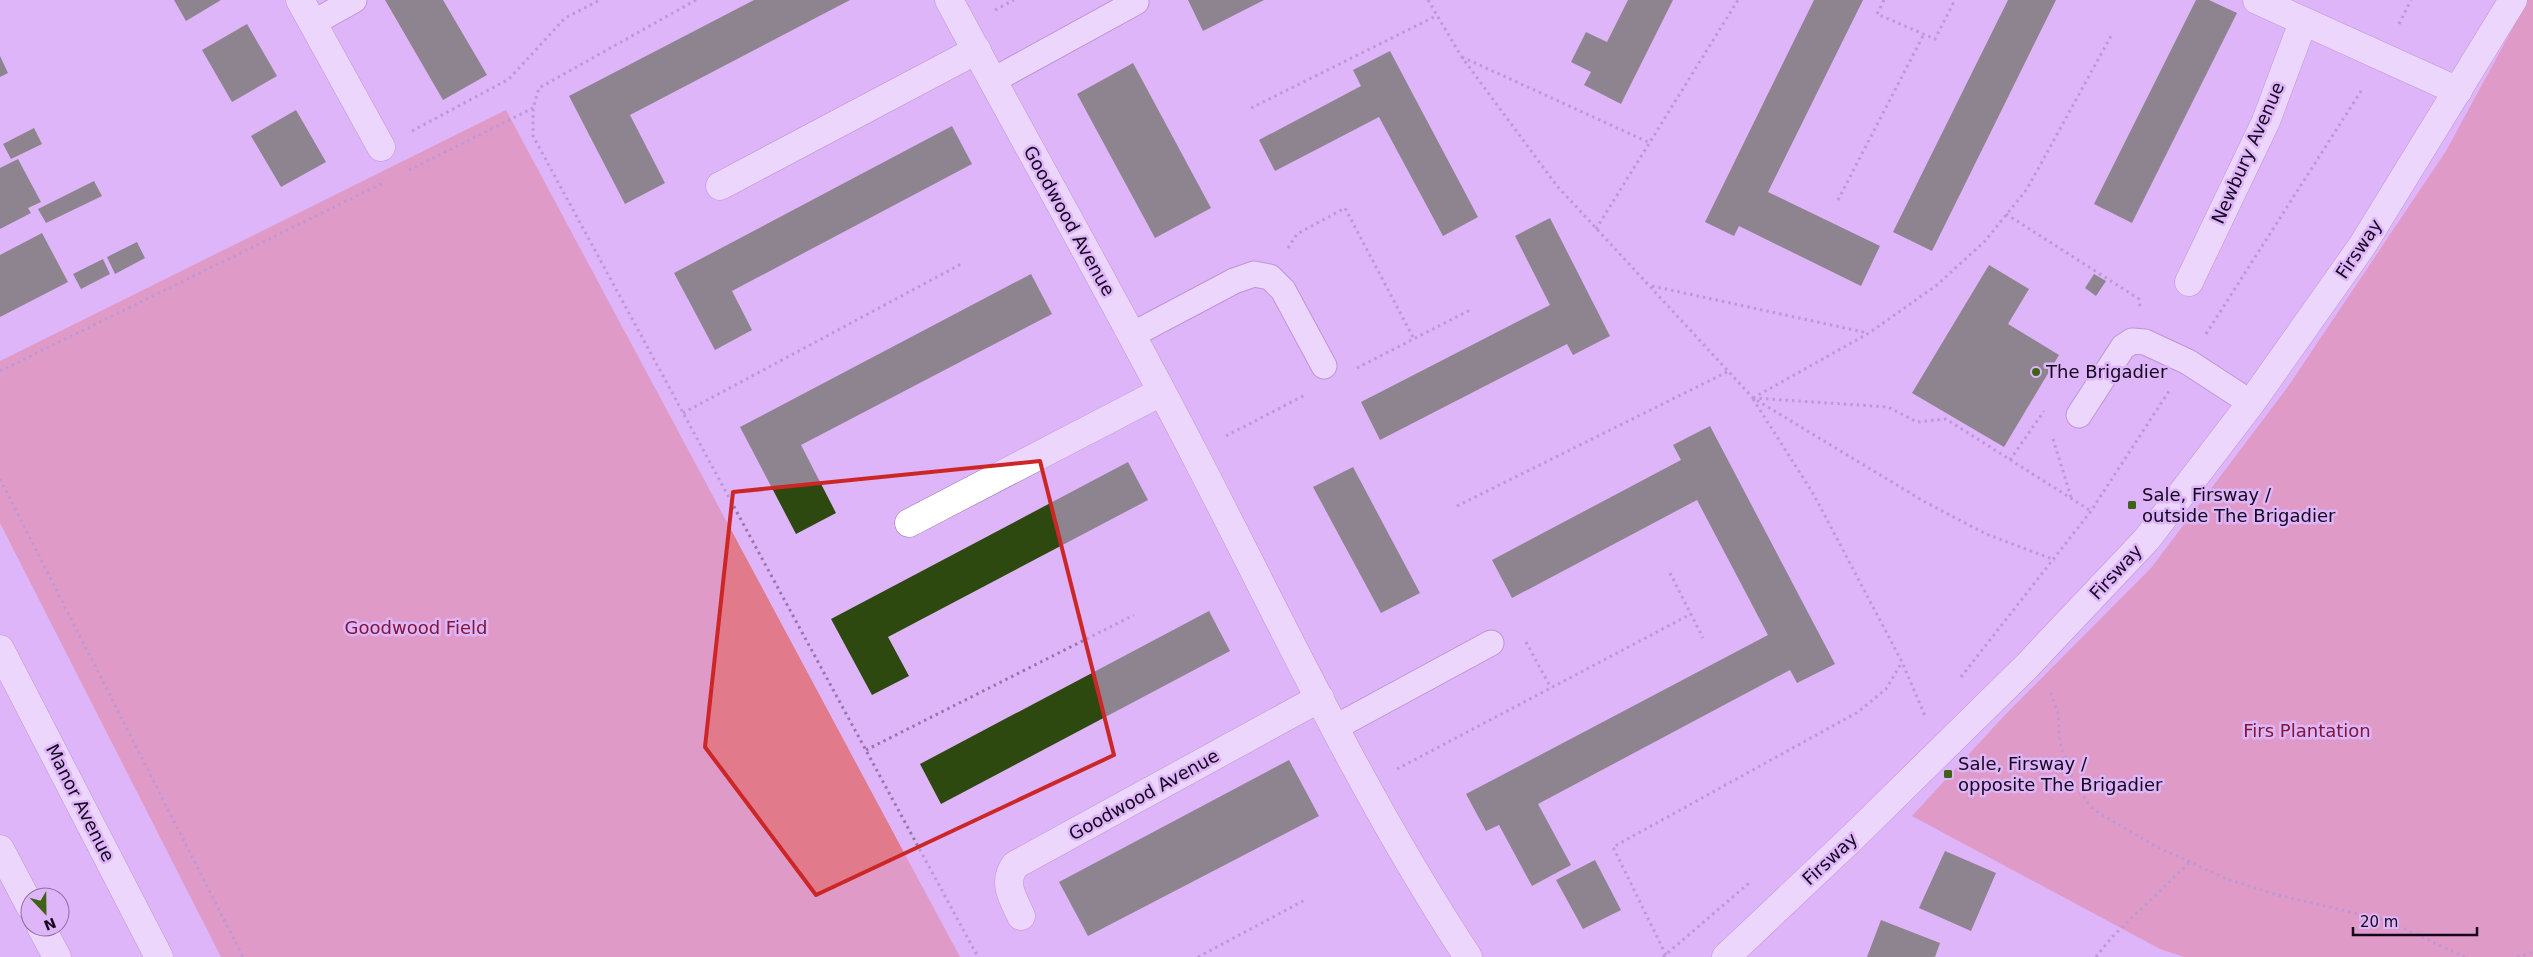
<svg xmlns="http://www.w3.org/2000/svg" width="2533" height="957" font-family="'DejaVu Sans',sans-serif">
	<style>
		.green { fill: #e17a8a }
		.building { fill: #2e490f }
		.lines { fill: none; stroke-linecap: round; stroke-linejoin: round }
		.service-casing { stroke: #966faf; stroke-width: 27 }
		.minor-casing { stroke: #966faf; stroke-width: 29 }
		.tertiary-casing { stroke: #966faf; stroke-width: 29 }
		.path { stroke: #9777ab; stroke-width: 3; stroke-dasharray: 2.5 4; stroke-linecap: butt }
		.service { stroke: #fff; stroke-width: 25 }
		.minor { stroke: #fff; stroke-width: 28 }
		.tertiary { stroke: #fff; stroke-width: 28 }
		.marked { fill: none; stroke: #cc2627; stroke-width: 4; stroke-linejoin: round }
		.poi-dot { fill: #3f6118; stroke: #deb5f9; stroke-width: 2 }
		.labels { text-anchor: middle; stroke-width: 5; stroke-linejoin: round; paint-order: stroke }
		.street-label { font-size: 18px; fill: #14051c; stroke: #deb5f9 }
		.poi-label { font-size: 18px; fill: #14051c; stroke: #deb5f9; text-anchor: start }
		.park-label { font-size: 18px; fill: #821533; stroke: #deb5f9 }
	</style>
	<rect width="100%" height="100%" fill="#deb5f9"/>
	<path class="green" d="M2528,0H2533V957H2184L2160,949L1912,816L2003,717L2151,568L2287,388L2446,151Z
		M506,110L960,957H221L0,523V361Z"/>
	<path class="building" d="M174,0H221L186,21Z
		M385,0H443L487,75L443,100Z
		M754,0H850L630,115L665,183L625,204L569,96Z
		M1188,0H1264L1203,31Z
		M1628,0H1673L1621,104L1584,85L1591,72L1571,62L1586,32L1607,42Z
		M1814,0H1863L1768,192L1880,246L1861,286L1739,226L1734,236L1705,222Z
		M2008,0H2056L1932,251L1893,232Z
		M2196,0H2209L2237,13L2132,223L2094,204Z
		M247,24L277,76L232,102L202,50Z
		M1390,51L1478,217L1443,236L1379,117L1275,171L1259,140L1361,86L1353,70Z
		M0,56L8,73L0,77Z
		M1133,63L1211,208L1155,238L1077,94Z
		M296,110L326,162L281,187L251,136Z
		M952,126L972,164L732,291L752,330L715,350L674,273Z
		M34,128L42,144L11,159L3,144Z
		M18,159L41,202L28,208L31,213L0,229V168Z
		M94,181L102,196L46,223L38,209Z
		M1550,218L1610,336L1573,355L1567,344L1380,440L1361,402L1550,305L1515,236Z
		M42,233L68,282L0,317V255Z
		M137,242L145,258L115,274L107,257Z
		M103,259L110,274L81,289L73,274Z
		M1989,265L2029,289L2008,324L2059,355L2004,447L1912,393Z
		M1031,274L1052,314L801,445L836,513L796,534L740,427Z
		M2094,274L2106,281L2096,296L2085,288Z
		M1710,426L1835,664L1797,683L1790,670L1538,804L1571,865L1532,886L1499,825L1486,831L1466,794L1768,635L1697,500L1512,598L1492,560L1681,460L1673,445Z
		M1128,462L1148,500L888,637L909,676L872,695L831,619Z
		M1353,467L1420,593L1381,613L1313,487Z
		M1209,611L1230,651L941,804L920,764Z
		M1289,760L1319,816L1088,936L1059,882Z
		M1945,851L1996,873L1971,931L1919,908Z
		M1595,860L1621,910L1583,929L1556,880Z
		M1881,920L1940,943L1935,957H1867Z"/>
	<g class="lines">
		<defs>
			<path id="service" d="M313,23L354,0
				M992,81L1136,2
				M1132,335L1234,281L1254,274L1270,277L1283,290L1324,366
				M2079,415L2123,347L2132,341L2145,342L2188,362L2251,403
				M1336,727L1491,643"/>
			<path id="minor" d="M300,0L381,147
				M949,0C1031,153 1117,303 1196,457C1283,625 1364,799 1468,957
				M2257,0L2458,91
				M720,186L977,50
				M2189,282L2266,121L2303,22
				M909,523L1161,392
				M0,849L30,906
				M1021,916C1013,898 1002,883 1015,865L1320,698
				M41,927L57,957"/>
			<path id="tertiary" d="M0,649L159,957
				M1726,957L1854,836L2027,666L2147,539L2251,403L2362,246L2513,0"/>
		</defs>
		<use href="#service" class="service-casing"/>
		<use href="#minor" class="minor-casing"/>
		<use href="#tertiary" class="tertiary-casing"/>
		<path class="path" d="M696,0L539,88L533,108V136L978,957
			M1428,0L1461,56L1557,186L1753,398L1925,502L1986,534L2055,560
			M1884,0L1877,14L1935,39L1955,0
			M995,10L1014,0
			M2399,24L2411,0
			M1462,57L1648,142
			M1251,108L1436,16
			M412,131L509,79L565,18L600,0
			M409,170L533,108
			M1838,200L1924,34
			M2006,214L2139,299L2140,306
			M1596,229L1738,0
			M1288,248L1297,234L1345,208L1414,339
			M1652,286L1868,333
			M2206,334L2363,88
			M1357,368L1470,310
			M0,371L383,183
			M1753,398L1869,333L1937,285L1985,241L2027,189L2111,36
			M1753,398L1888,407L1917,422L1946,419L2091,511
			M1753,399L1814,495L1902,662L1925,716
			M683,413L963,263
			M1226,436L1305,395
			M2053,439L2071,497
			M2010,460L2044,411
			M0,479L243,957
			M1457,506L1729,371
			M1670,573L1703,638
			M1526,642L1551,688
			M1961,677L2091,511L2169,391
			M2051,693L2058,713L2060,743L2069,769L2076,788L2094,810L2155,846L2227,879L2278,895L2385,920L2465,957
			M866,750L1134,615
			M1397,769L1691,614
			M1666,955L1613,847L1858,712L1886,689L1902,662
			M1198,957L1305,900
			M1663,957L1749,883
			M2096,957L2112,937L2190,862
			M2517,957L2533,952"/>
		<use href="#service" class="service"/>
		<use href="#minor" class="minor"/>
		<use href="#tertiary" class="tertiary"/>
	</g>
	<path d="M0 0H2533V957H0ZM1040,461L1114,755L816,895L705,747L733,492Z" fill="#deb5f9" fill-opacity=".55" fill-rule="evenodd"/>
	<path class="marked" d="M1040,461L1114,755L816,895L705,747L733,492Z"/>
	<g class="poi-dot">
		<circle cx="2036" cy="372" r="5"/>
		<rect x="2127" y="500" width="10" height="10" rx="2.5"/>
		<rect x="1943" y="769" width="10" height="10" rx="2.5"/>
	</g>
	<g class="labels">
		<g class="street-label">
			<text transform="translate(2248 153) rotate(-66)" y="6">Newbury Avenue</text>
			<text transform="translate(1069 221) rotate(61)" y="6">Goodwood Avenue</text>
			<text transform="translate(2359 249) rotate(-56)" y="6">Firsway</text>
			<text transform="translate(2116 572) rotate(-47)" y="6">Firsway</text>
			<text transform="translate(1144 795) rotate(-29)" y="6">Goodwood Avenue</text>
			<text transform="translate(80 803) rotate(63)" y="6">Manor Avenue</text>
			<text transform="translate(1830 859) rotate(-43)" y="6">Firsway</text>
		</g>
		<g class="poi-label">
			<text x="2046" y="378">The Brigadier</text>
			<text x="2142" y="501">Sale, Firsway /<tspan x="2142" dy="21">outside The Brigadier</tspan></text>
			<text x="1958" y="770">Sale, Firsway /<tspan x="1958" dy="21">opposite The Brigadier</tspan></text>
		</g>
		<g class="park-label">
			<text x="416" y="634">Goodwood Field</text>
			<text x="2307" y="737">Firs Plantation</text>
		</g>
	</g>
	<g transform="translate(45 912) rotate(158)"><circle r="24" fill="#deb5f9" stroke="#8d6fa1"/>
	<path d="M0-4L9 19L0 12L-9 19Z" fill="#3f6118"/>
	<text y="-8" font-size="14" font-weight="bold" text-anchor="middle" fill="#14051c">N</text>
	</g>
	<path d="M2353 927v8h124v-8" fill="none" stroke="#14051c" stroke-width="2.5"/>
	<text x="2360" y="927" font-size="15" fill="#14051c" stroke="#deb5f9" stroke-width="4" paint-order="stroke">20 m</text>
</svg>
